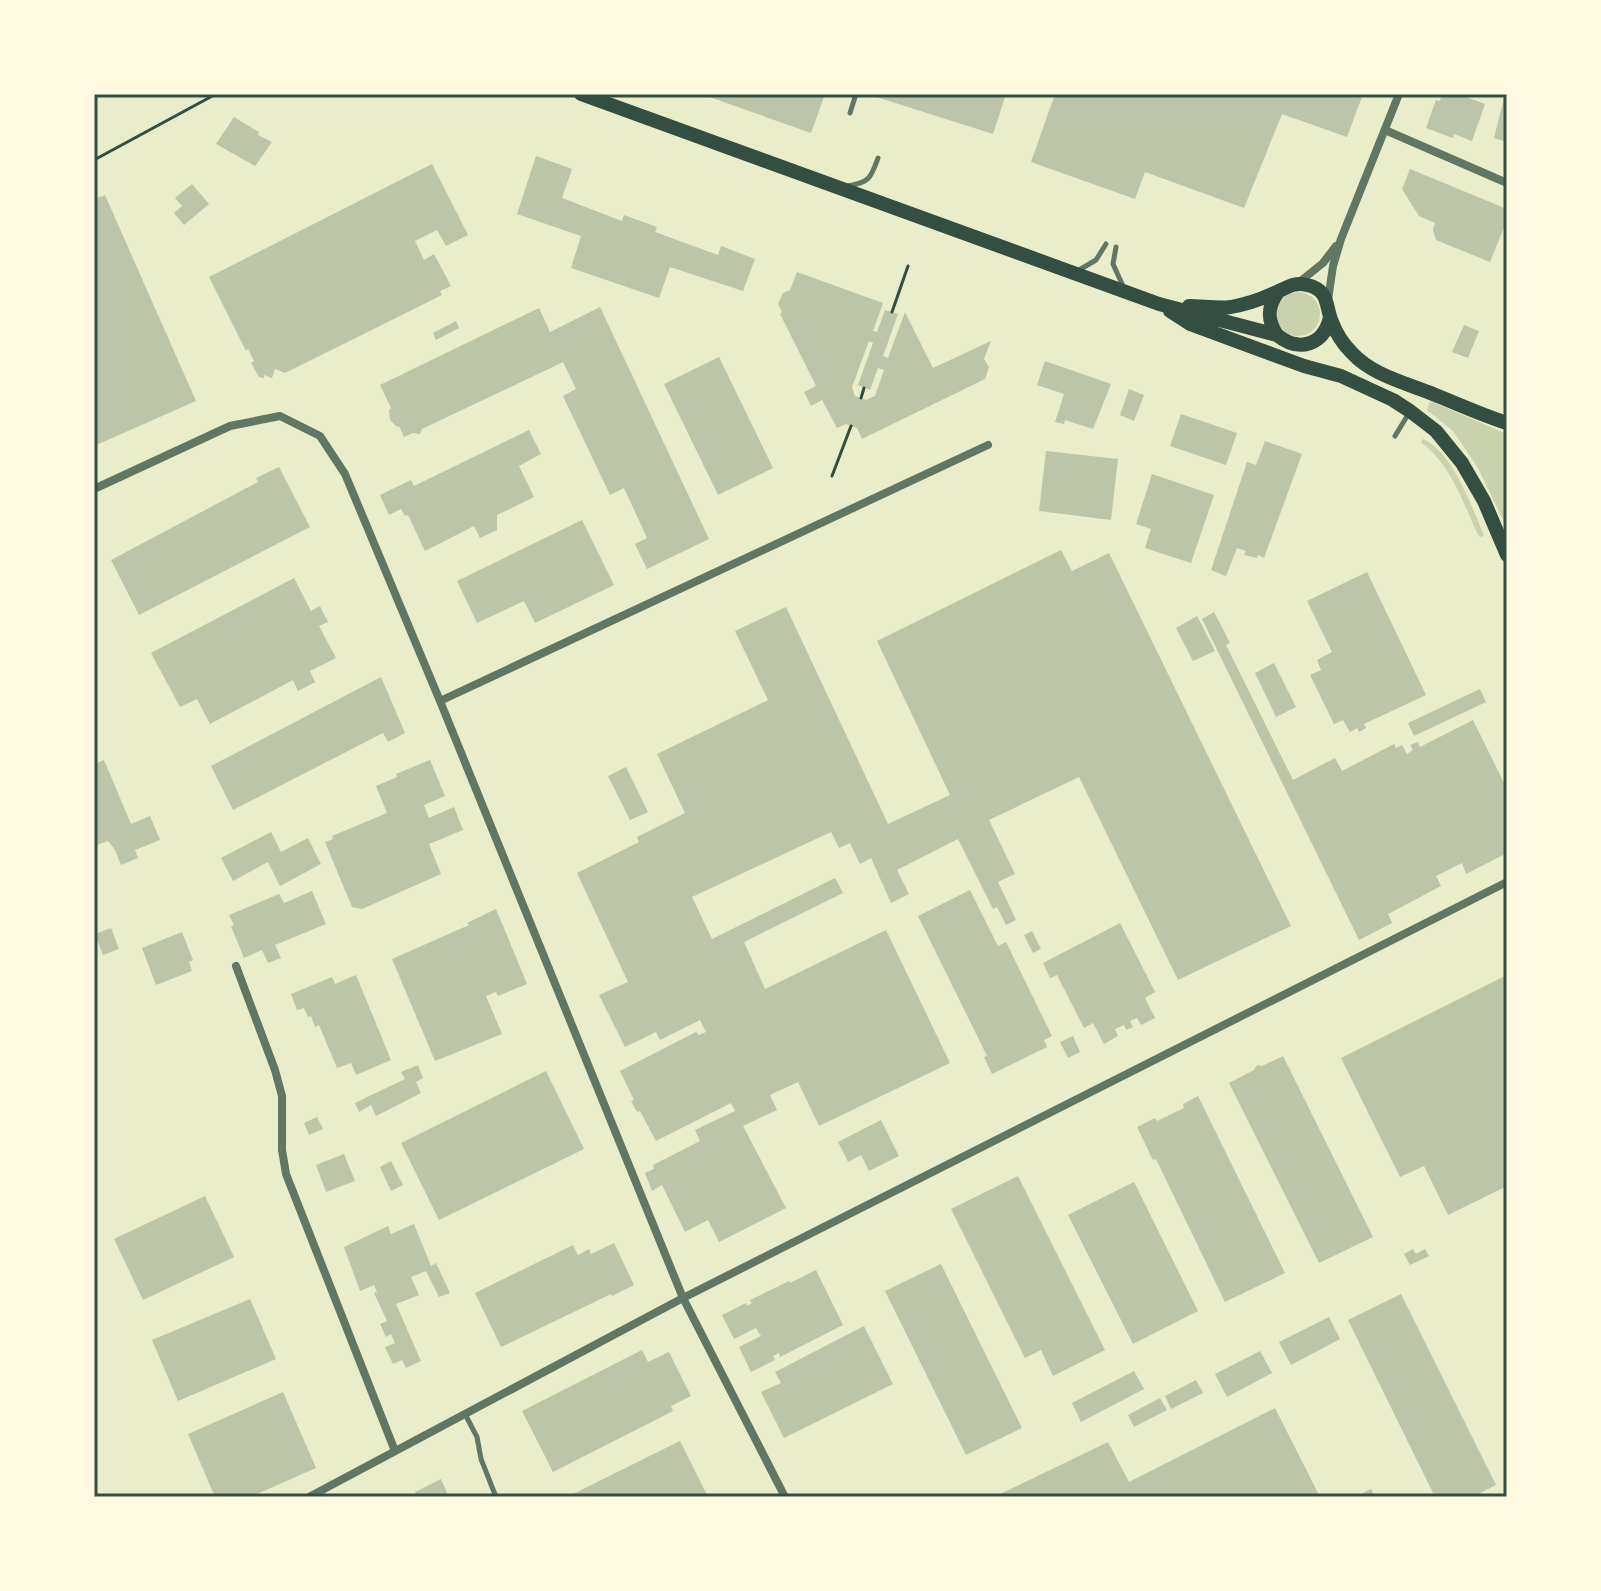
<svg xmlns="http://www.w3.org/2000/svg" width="1601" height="1591" font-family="'DejaVu Sans',sans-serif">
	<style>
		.green { fill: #cad2ad }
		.building { fill: #bcc5a7; fill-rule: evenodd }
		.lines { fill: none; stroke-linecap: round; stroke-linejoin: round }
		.path { stroke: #344e41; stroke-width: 3 }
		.service { stroke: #617663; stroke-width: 5 }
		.minor { stroke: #617663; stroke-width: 8 }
		.secondary { stroke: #344e41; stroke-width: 14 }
		.neatline { fill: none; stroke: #344e41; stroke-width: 3 }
	</style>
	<rect width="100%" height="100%" fill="#e9edc9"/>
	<path class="green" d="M1276 314a22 22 0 1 1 44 0a22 22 0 1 1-44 0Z
		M1430,401L1507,434V510L1503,520L1478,468L1453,431L1427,410Z
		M1423,439C1453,452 1471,506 1484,535L1481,537L1478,535C1463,502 1451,465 1421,442Z"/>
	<path class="building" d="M701,94H825L811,133Z
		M867,94H1006L993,134Z
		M1055,94H1363L1347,137L1282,114L1244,208L1145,172L1135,199L1031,162Z
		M1442,94H1467L1466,97L1485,104L1472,141L1454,134L1453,138L1426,128L1436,100L1440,101Z
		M1505,94H1507V142L1494,138Z
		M234,117L259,132L258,135L272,142L255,166L216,144Z
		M536,156L572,169L562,198L622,221L624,215L657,227L655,232L718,255L721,246L755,259L743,291L670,267L659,298L571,268L581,236L517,214Z
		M432,164L468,235L446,246L437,230L415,241L424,260L434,254L451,286L440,291L442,295L285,373L275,369L272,378L264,375V378L259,377L251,363L254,361L248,349L246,351L209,277Z
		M1410,169L1507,209V220L1490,262L1436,240L1433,230L1435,223L1419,216L1402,189Z
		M192,184L209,204L184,225L174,213L182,206L175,198Z
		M105,195L196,401L94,446V199Z
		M797,272L883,303L873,331L877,332L885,310L898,314L883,356L888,358L905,312L933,368L991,341L984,359L989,367L985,379L862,439L857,428L846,424L837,428L822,400L811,406L804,392L816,386L780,314L782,312L778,304L783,293L790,290ZM869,341L873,343L858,385L870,390L878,368L884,370L875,396L866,400L855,396L852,387Z
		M600,307L709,539L647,569L635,544L647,538L624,488L610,495L563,396L576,389L563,362L422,429L420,434L413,433L404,437L399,426L397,427L390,420L389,410L391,408L380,385L539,308L550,332Z
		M456,321L459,328L436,340L433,333Z
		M1464,325L1479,331L1468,358L1452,352Z
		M719,357L773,468L718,495L664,384Z
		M1045,361L1111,384L1093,429L1065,420L1064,424L1055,422L1064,394L1037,385Z
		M1129,389L1144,395L1134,421L1120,415Z
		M1181,414L1237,433L1226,465L1170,446Z
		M529,430L541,454L519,466L534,497L497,515V530L480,538L474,526L425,551L408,515L405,516L401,509L389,515L380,495L411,480L414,486Z
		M1265,441L1302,454L1264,558L1258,555L1257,558L1244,555L1246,551L1237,548L1226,576L1211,570L1247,462L1256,465Z
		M1046,451L1118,459L1111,520L1039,511Z
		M279,467L310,527L139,615L111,560L258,482L256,478Z
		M1152,474L1214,495L1191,563L1145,548L1151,529L1136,524Z
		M582,520L614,585L535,623L524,601L477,623L457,581Z
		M1061,550L1072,571L1109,553L1291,926L1178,980L1079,777L989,820L1015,874L998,882L1016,920L1006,925L997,907L993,909L958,839L897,870L909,894L891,903L871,858L860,864L850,843L839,848L831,832L692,897L712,939L835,878L843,893L744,942L765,989L886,930L950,1063L819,1126L798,1082L770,1095L777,1110L743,1126L786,1208L719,1242L708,1220L685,1232L662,1185L652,1191L645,1173L654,1169L653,1165L700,1141L695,1130L735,1111L731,1103L656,1141L640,1111L637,1112L631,1101L634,1100L620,1071L696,1032L699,1035L706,1032L700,1020L660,1040L656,1032L625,1047L599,995L628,982L577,873L639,842L637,837L685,813L657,754L768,700L735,631L786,607L888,824L950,795L877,641Z
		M1367,572L1426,695L1364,724L1366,728L1359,732L1357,728L1350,732L1343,720L1334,724L1310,675L1321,670L1317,660L1332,652L1307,601Z
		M294,578L311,611L320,606L328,622L319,626L336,658L310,671L315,682L298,691L293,680L210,724L197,699L180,707L151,653Z
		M1214,612L1230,643L1226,645L1293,780L1335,758L1342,771L1394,744L1396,748L1402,745L1407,754L1413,750L1410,745L1418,742L1420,747L1473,720L1507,789V853L1466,874L1462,863L1436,876L1441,886L1388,914L1392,923L1359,940L1202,619Z
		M1197,616L1215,651L1193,661L1176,628Z
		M1274,663L1296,707L1276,717L1255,673Z
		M381,677L405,733L388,742L383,733L233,810L211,766Z
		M1480,689L1486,702L1414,736L1408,723Z
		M104,760L131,824L150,816L160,840L135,850L138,858L121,865L115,850L108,841L94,846V764Z
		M430,760L445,796L424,805L429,818L454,807L463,830L429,844L441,874L362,909L352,907L325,842L333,839L332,836L387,813L376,786L397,777L396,774Z
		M626,767L648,812L630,820L608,776Z
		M271,832L281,852L308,838L321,864L280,886L268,862L233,881L221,858Z
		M970,890L998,946L1006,942L1052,1036L1044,1040L1047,1047L992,1074L984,1057L987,1056L918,916Z
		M312,891L326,924L275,945L281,958L268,963L262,950L244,958L231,926L234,925L229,915L279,894L284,903Z
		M496,909L527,984L498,996L496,992L486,996L502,1034L435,1061L392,959L469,925L467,923Z
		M1120,923L1155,992L1145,998L1155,1018L1141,1025L1137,1018L1130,1021L1133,1027L1126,1030L1124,1025L1115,1029L1118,1036L1104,1044L1093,1023L1084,1028L1057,975L1050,978L1043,963Z
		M111,928L119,949L103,955L95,934Z
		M1032,931L1041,949L1033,953L1024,935Z
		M182,932L193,960L189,962L192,971L156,985L142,948Z
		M356,975L391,1060L356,1075L351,1063L337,1068L319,1025L315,1027L311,1016L308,1017L304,1008L297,1010L291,994L332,977L335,984Z
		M1507,975V1186L1448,1215L1424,1166L1400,1177L1341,1058Z
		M1073,1036L1080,1052L1068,1058L1060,1042Z
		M1283,1056L1373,1237L1319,1263L1229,1083L1254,1070L1257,1065L1262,1066Z
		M418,1065L423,1078L416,1082L421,1093L376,1116L371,1105L359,1112L355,1103L405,1079L401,1072Z
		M546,1071L584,1149L439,1220L401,1143Z
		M1198,1096L1285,1273L1225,1302L1156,1159L1153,1160L1137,1127L1155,1118L1157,1121L1184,1108L1183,1104Z
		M317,1117L323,1129L309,1135L304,1123Z
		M881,1120L899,1156L869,1171L861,1155L848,1162L838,1142Z
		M344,1154L355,1181L326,1192L316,1165Z
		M391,1161L403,1185L391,1191L380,1167Z
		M1018,1176L1105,1350L1053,1376L1041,1350L1025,1358L951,1209Z
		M1134,1182L1198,1311L1133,1344L1068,1215Z
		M205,1196L234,1257L143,1300L114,1239Z
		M414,1224L431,1266L436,1263L450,1293L439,1297L426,1271L411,1277L419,1295L396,1304L421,1361L406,1368L402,1360L393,1364L385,1347L395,1343L391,1334L386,1337L380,1324L387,1321L374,1293L377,1292L374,1285L360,1291L344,1247L388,1226L391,1234Z
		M614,1243L634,1285L612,1296L611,1294L501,1347L475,1293L573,1245L578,1255L589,1249L591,1254Z
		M1413,1249L1416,1254L1425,1249L1429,1256L1410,1265L1404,1254Z
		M941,1264L1022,1428L966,1455L885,1291Z
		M816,1270L843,1325L780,1357L779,1353L773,1356L775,1360L751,1372L739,1347L761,1336L756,1328L734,1339L722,1315L746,1303L747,1306L752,1303L750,1300L789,1281L790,1283Z
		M1401,1294L1496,1485L1472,1497H1435L1348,1320Z
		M250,1299L276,1359L178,1401L152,1340Z
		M1329,1317L1340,1339L1291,1365L1279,1342Z
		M864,1326L893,1384L784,1438L761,1392L781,1383L775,1372Z
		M642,1350L648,1362L669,1352L691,1396L671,1406L673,1411L553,1472L522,1411Z
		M1260,1351L1272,1373L1227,1397L1215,1374Z
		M1134,1371L1144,1389L1081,1422L1072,1403Z
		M1196,1380L1203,1393L1171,1409L1165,1396Z
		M283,1392L316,1468L250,1497H215L188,1434Z
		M1160,1398L1167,1410L1134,1427L1128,1415Z
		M1275,1408L1320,1497H994L1108,1442L1129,1482Z
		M680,1441L707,1495L702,1497H574L573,1494Z
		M441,1479L449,1497H417L415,1492Z
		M1371,1489L1375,1497H1355Z"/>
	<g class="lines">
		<path class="path" d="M94,160L216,94
			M892,312L908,266
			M861,398L864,388
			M832,476L851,426"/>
		<path class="service" d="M850,113L856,94
			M847,186C870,183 871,177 878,158
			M1116,247L1113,264L1123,286
			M1079,270L1096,260L1106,244
			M1395,436L1409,413
			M465,1414L477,1437L481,1459L496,1497"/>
		<path class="minor" d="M1385,130L1507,183
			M1297,284L1323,263L1336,246
			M1328,300L1333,266L1341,239L1399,94
			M94,489L230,426L280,416L320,436L345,474L440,701L683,1298L785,1497
			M440,701L988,445
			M236,966L275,1070L282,1096V1150L286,1174L395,1451
			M309,1497L683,1298L1507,882"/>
		<path class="secondary" d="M581,94L1159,304L1277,335C1299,353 1324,345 1330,317
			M1189,306C1202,306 1218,309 1231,307C1246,304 1259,300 1272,294C1284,290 1293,281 1307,285C1330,290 1325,306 1332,322C1336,333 1344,345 1352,353C1372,375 1406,383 1433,394C1458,404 1482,415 1507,423
			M1170,311L1190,324L1304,366L1341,376L1393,400L1410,411L1436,431L1462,463L1484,501L1507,555
			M1277,335C1267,320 1267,307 1278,292"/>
	</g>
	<rect width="1601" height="1591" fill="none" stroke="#fefae0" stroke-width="192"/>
	<rect x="96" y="96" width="1409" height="1399" class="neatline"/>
</svg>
